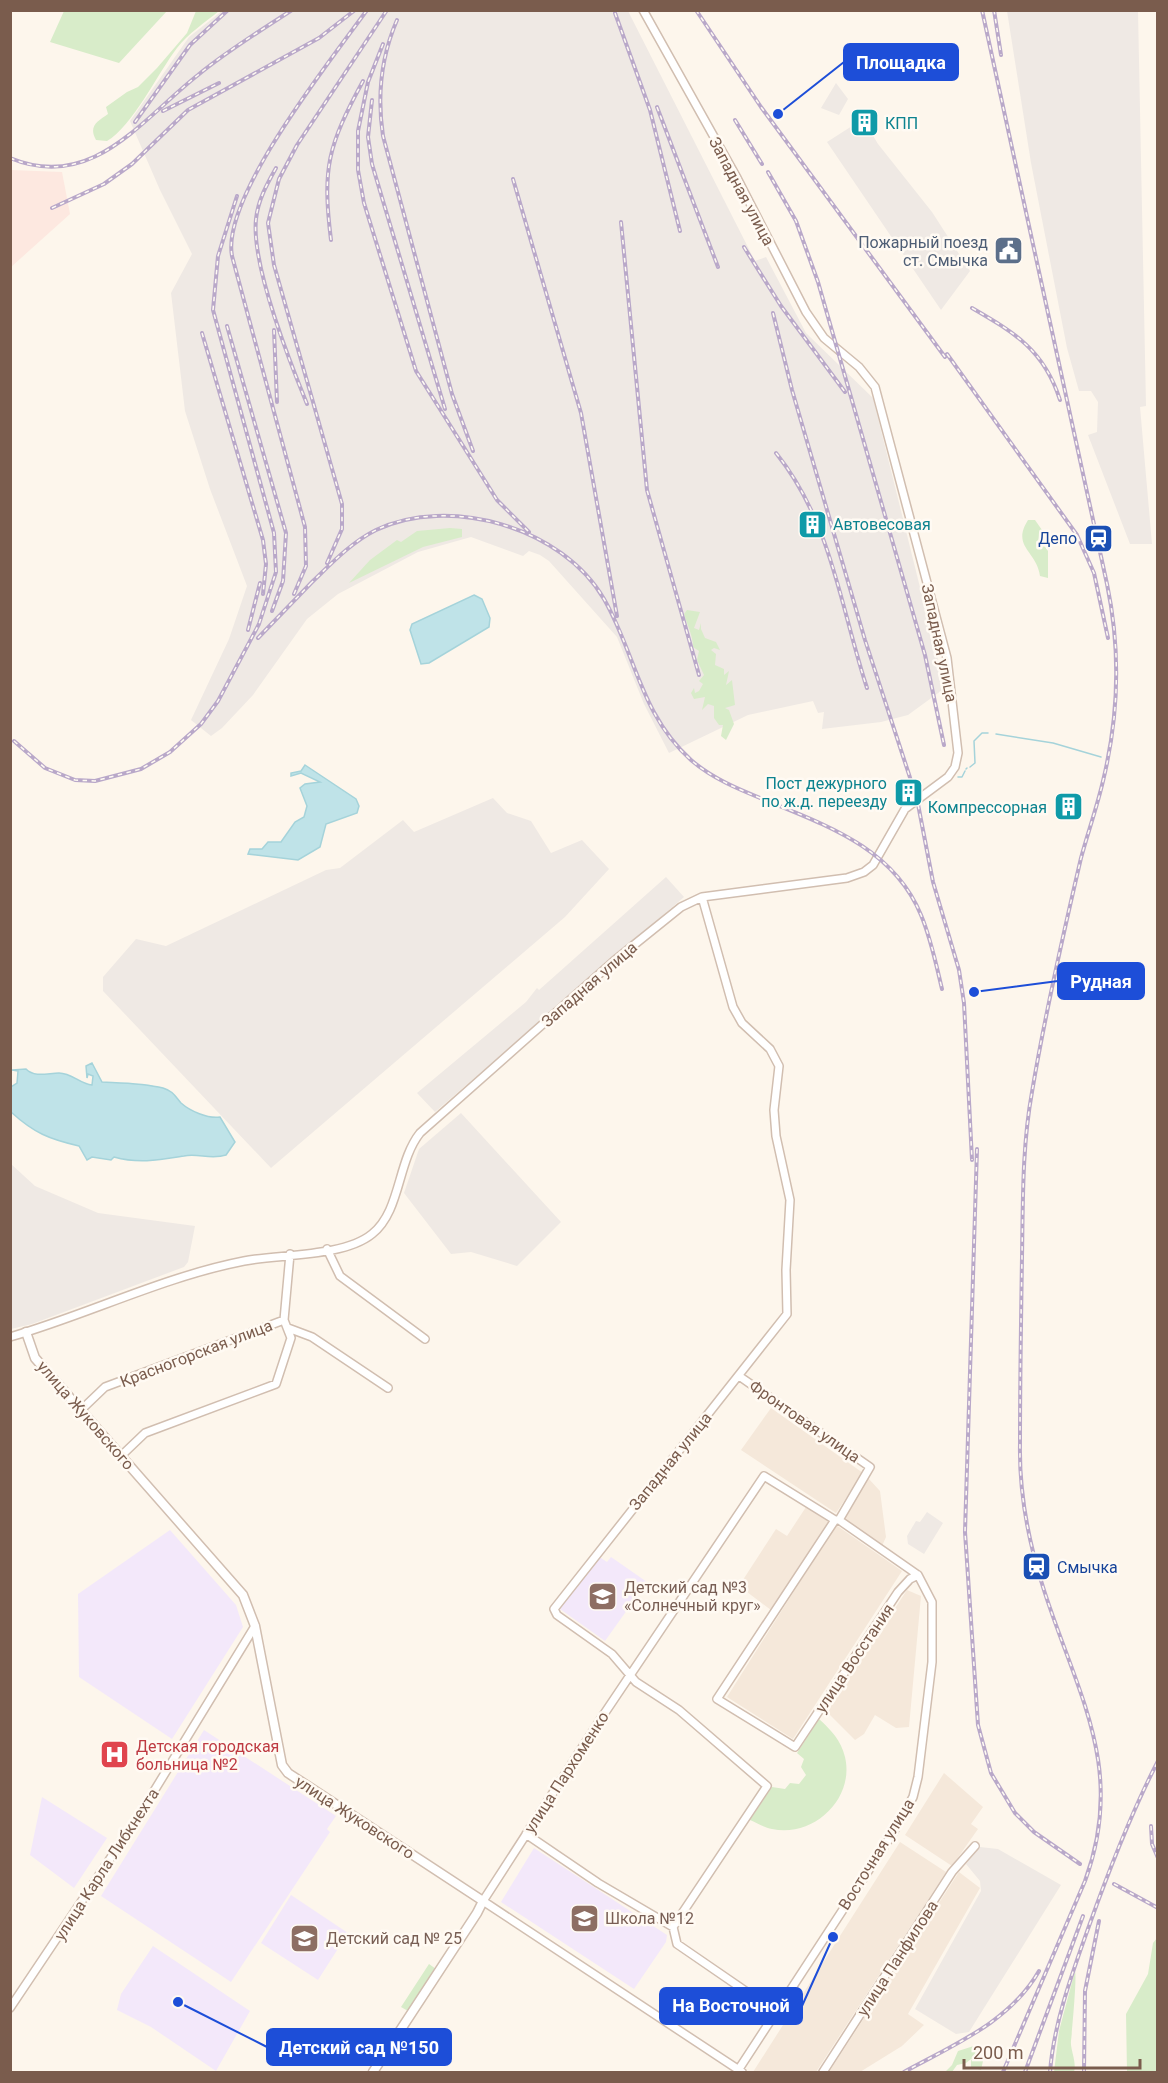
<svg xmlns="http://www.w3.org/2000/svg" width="1168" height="2083" font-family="Roboto,sans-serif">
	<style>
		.residential { fill: #f5e8da }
		.commercial { fill: #fde8e0 }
		.industrial { fill: #efe9e4 }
		.education { fill: #f3e8fa }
		.green { fill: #d8ecc9 }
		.water { fill: #bfe3e8; stroke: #a5d3da; stroke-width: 1.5 }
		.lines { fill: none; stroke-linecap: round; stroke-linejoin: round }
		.stream { stroke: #a5d3da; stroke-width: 1.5 }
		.minor-casing { stroke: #d1beb0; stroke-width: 10 }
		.tertiary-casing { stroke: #d1beb0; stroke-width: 11 }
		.minor { stroke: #fff; stroke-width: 7 }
		.tertiary { stroke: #fff; stroke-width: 8 }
		.rail-casing { stroke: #b9a8c9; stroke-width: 4 }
		.rail { stroke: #fffaf3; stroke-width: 1.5; stroke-dasharray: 4.5; stroke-linecap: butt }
		.labels { text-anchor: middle; stroke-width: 5; stroke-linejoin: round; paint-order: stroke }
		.culture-label { font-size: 16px; fill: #0d838f; stroke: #fffaf3; text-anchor: start }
		.street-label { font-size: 16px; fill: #7a5c4d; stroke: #fffaf3 }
		.service-label { font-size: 16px; fill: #4e5e75; stroke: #fffaf3; text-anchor: end }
		.transit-label { font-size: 16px; fill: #164399; stroke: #fffaf3; text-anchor: end }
		.education-label { font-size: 16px; fill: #785e54; stroke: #fffaf3; text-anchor: start }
		.health-label { font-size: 16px; fill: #be3a42; stroke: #fffaf3; text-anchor: start }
		.leader { fill: none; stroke: #1d4ed8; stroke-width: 2 }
		.callout-dot { fill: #1d4ed8; stroke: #fffaf3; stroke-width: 2 }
		.callout { fill: #1d4ed8; stroke: #1d4ed8; stroke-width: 2 }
		.callout-label { font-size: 18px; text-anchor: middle; font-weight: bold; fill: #fff }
	</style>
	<rect width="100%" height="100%" fill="#fdf6ec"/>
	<path class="residential" d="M771,1408L863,1473L836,1513L741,1450Z
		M868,1478L880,1491L886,1537L882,1546L843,1519Z
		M808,1504L830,1520L771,1610L739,1586L776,1529L787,1536Z
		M836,1525L902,1571L793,1739L727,1697Z
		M907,1590L921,1596L909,1727L896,1728L875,1715L864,1734L855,1740L827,1712Z
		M944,1773L983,1807L971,1824L978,1829L952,1866L905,1835Z
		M900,1842L946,1872L816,2072H753Z
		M959,1872L980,1888L908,2014L924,2025L902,2046L860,2072H829Z"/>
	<path class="commercial" d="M11,170L62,172L70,214L11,267Z"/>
	<path class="industrial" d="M222,11H628L755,261L766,257L806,333L873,398L945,688L908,715L881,722L822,729L824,712L818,713L813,701L748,715L669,753L644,704L617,637L549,561L540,555L529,551L523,556L471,537L418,552L338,594L307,619L253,695L222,728L211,736L191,720L229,639L247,586L210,489L185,411L171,293L192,254L160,190L130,121L189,37Z
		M1007,11H1138L1146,406L1140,407L1152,544H1130L1088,435L1097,432L1098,402L1091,391H1079L1067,348L1031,163Z
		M836,83L848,99L839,115L821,108Z
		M863,119L878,144L932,212L970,271L941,310L827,142Z
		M493,798L507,813L531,821L551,853L582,840L609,869L565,917L271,1168L103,991V977L136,939L166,946L326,870L340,868L403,820L414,832Z
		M666,877L684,897L435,1112L417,1093L526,1002L537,988L539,990Z
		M461,1113L561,1222L517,1266L471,1252L451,1254L404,1193L419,1149Z
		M11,1164L35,1186L98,1213L195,1226L188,1262L184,1267L32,1324L11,1329Z
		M927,1512L943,1523L924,1554L908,1544L907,1536L916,1521L920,1522Z
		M980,1847L998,1849L1061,1885L969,2032L956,2034L915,2009L981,1891L980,1881L966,1864Z"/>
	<path class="education" d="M170,1530L236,1605L243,1627L172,1739L79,1677L78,1594Z
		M598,1556L607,1562L611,1557L647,1582L605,1641L560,1609Z
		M204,1730L336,1816L327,1829L330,1832L231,1982L101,1896Z
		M42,1797L107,1838L74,1888L30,1855Z
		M534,1848L667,1935L666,1942L634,1989L501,1902Z
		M291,1895L348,1933L318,1980L261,1943Z
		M153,1946L250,2011L216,2071L151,2027L117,2010L121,1994Z"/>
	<path class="green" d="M64,11V10L167,11L119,63L50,42Z
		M196,11H219C204,23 189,33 177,48C158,73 132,127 107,141L96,140C88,126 98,121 108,114L106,107L127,92L138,87L157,68L187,33Z
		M1028,520H1035L1042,530L1040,540L1048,551V578L1040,576C1037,551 1011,547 1028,520Z
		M450,528L462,529V537L423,547L349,583L370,560L397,540L401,542L417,531Z
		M687,610L700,612L694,628L699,630L701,623V629L705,638L716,642L720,650L714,648L711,650L716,654L715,665L724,669V675L729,671L726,685L732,680L735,705L725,708L729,710L734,724L726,740L721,736L723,725H719L714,718V706L708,704L702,710L705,697L694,699L691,693L694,688L695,693L699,691L703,684L699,681L704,675L697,660L699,651L693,647C693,635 687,625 684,614Z
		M819,1719C831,1730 841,1740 845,1757C855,1799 813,1838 772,1829C765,1828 757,1823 750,1820L772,1787L785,1789L790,1783L799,1784L806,1775L801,1767L804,1759L797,1753Z
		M1157,1938V2072H1127L1126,2014L1148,1974L1153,1943Z
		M429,1964L436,1969L408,2011L401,2007Z
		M1075,1971C1077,1977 1072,2032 1071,2041C1070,2049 1077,2062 1074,2072H1054L1059,2031Z
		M977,2045L974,2051L983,2061L981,2070L971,2067V2059L966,2063L957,2065L952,2072H945L952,2065L958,2051Z"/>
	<path class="water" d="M474,595L482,599L490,618L489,627L429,663L421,664L410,630L412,624Z
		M305,765L356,799L359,806L357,813L326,824L320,847L298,860L248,854L250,849H262L268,842H281L295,822L304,817L307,806L300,788L305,784L320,782L301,773L291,776V773L301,771Z
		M92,1063L102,1082C123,1083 143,1083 163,1088C173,1091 175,1096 181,1103C190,1111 208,1119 220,1117L235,1142L226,1155C211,1160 198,1153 184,1156C159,1160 139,1164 114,1157L111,1160L92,1157L87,1160L79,1146C49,1139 34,1133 11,1112V1087L17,1083L18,1071L12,1070L26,1069C35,1078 48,1073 59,1073C72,1073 80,1084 92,1085L93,1076L88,1074L87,1078L86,1066Z"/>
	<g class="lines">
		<path class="stream" d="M996,734L1053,743L1101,757
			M970,767L975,763L974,741L982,733H988
			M966,769L967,768
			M958,777H962L965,771"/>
		<defs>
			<path id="minor" d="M327,1249L340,1276L425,1339
				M288,1328L312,1337L388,1388
				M10,1337C89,1314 163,1277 244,1261C279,1254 344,1257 372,1234C401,1211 397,1162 420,1133L614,961L681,907L702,897L847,878L864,872L873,865L905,809L948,777L955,767L958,753L947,658L875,387L859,367L824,338L806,312L737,178L643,10
				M739,1376L870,1467L839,1520H835L717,1699L795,1747L898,1592L910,1579L918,1575
				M81,1410L105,1387L284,1320
				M122,1455L145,1433L276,1384L291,1338L284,1320L290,1254
				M526,1834L598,1883L673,1927L677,1944L776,2012
				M673,1927L767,1786L679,1710L636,1682L612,1654L557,1615L554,1609L787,1314L786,1270L790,1200L776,1136L774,1110L779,1066L770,1049L742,1023L733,1007L702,897
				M10,2008L140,1814L255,1626
				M737,2072L893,1833L913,1797L918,1777L932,1662V1602L918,1575L839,1520
				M742,2072L483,1901L600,1720L764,1476L835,1520
				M823,2072L952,1872L975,1846"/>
			<path id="tertiary" d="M26,1332L35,1358L243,1595L255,1626L282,1765L288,1773L483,1901L477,1913L373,2072"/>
		</defs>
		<use href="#minor" class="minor-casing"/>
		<use href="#tertiary" class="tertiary-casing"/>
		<use href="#minor" class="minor"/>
		<use href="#tertiary" class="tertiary"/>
		<defs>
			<path id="rail" d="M696,10L761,107L945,357
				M982,10L1107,584C1121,651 1119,715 1103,781C1097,807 1088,832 1081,858C1063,935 1045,1014 1032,1092C1022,1147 1023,1202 1022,1257C1021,1319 1020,1381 1020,1443C1019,1492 1028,1540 1043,1587C1076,1692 1127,1767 1085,1881L1003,2072
				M994,10L1001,55
				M615,13L650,110L680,231
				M397,20C381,57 377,96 383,136L452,394L473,451
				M383,44L368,82L358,131V170L364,203L416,371L497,500L529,532
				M372,100L368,137L372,164L445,409
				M657,107L718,267
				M163,111L219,83
				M735,120L762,164
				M135,122L190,45L228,10
				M10,158C92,192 141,120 198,75C227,51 260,31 292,10
				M276,168C267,184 258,200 256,219C251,265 289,360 307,404
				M768,172L796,221L818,282L925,655L944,745
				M513,179L581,413L617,616
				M52,208L104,184L132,164L188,110L319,38L355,10
				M621,222L647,490L699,675
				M331,240C322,167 328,146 363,81
				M744,247L781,306L845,392
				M972,308C1015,333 1044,350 1060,400
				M773,313L792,390L865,640L917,799L933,882L959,970L964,1003L972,1160
				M227,326L286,533L283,581L272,611
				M274,330L277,402
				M202,333L263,540L266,564L263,594
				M947,354L1077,535L1094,573L1108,638
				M776,453C832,523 840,606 867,688
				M327,563L342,529V504L274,265L268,223L279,179L297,145L387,10
				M310,584C330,565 350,543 376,530C449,495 562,527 604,599C636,655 640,714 691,760C714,780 743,791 770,802C831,827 894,850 921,915C931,939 936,964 942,989
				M294,594L306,566L305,527L232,256C221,197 331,60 367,10
				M248,630L260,583
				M258,638L314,580
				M14,741L45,768L75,780L95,781L141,769L170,752L201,724L218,701L259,624L276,572L274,533L213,310L218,256L237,196
				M977,1149L965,1532L978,1725L991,1773L1015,1813L1034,1832L1080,1864
				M1151,1826L1152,1844L1158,1858
				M1114,1884L1158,1908
				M904,2072C953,2045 1010,2022 1039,1971
				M1025,2072L1083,1916
				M1050,2072C1054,2022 1072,1974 1089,1926C1109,1870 1130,1815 1158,1761
				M1084,2072L1085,1991L1099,1921"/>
		</defs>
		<use href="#rail" class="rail-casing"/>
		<use href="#rail" class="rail"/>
	</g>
	<defs>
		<symbol id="building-square" viewBox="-11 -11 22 22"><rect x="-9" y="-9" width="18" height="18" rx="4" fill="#0f9aa8" stroke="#fffaf3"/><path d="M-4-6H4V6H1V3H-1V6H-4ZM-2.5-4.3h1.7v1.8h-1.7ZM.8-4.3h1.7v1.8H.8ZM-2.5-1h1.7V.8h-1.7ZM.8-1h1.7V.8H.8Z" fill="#fff"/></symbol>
		<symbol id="civic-square" viewBox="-11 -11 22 22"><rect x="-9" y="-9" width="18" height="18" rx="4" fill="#5c6f8a" stroke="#fffaf3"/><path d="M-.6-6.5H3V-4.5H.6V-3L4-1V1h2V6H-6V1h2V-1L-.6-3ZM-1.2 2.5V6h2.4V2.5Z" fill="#fff"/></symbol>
		<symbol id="station-square" viewBox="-11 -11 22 22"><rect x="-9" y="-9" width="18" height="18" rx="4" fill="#1a4fb4" stroke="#fffaf3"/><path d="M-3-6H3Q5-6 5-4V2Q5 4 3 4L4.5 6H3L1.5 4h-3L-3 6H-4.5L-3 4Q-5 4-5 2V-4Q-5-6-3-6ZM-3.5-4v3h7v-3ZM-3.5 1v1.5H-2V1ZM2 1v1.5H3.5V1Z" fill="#fff"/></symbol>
		<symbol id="school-square" viewBox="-11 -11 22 22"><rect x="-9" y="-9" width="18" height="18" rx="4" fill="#8d6e63" stroke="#fffaf3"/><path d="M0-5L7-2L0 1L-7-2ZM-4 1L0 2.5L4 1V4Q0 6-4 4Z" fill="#fff"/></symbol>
		<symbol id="hospital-square" viewBox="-11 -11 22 22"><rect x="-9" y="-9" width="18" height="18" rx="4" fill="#e0444e" stroke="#fffaf3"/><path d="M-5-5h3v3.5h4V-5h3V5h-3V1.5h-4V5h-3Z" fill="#fff"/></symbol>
	</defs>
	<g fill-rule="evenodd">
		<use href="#building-square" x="848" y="106" width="33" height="33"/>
		<use href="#civic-square" x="992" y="234" width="33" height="33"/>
		<use href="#building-square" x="796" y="508" width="33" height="33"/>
		<use href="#station-square" x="1082" y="522" width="33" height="33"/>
		<use href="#building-square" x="892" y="776" width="33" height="33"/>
		<use href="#building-square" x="1052" y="790" width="33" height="33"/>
		<use href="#station-square" x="1020" y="1550" width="33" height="33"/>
		<use href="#school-square" x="586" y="1580" width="33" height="33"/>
		<use href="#hospital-square" x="98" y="1738" width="33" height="33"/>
		<use href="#school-square" x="568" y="1902" width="33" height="33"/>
		<use href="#school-square" x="288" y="1922" width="33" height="33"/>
	</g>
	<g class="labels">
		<g class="culture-label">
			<text x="885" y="129">КПП</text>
			<text x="833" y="530">Автовесовая</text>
			<text x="887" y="789" text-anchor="end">Пост дежурного<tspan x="887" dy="18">по ж.д. переезду</tspan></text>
			<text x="1047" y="813" text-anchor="end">Компрессорная</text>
		</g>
		<g class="street-label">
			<text transform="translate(742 191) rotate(62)" y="6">Западная улица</text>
			<text transform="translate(940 643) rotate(78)" y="6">Западная улица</text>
			<text transform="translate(589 984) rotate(-41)" y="6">Западная улица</text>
			<text transform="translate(196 1353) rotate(-21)" y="6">Красногорская улица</text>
			<text transform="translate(86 1415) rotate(49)" y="6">улица Жуковского</text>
			<text transform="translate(805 1421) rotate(35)" y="6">Фронтовая улица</text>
			<text transform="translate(670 1461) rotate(-51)" y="6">Западная улица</text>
			<text transform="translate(854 1658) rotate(-56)" y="6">улица Восстания</text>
			<text transform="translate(566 1772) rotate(-57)" y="6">улица Пархоменко</text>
			<text transform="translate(355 1817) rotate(33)" y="6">улица Жуковского</text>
			<text transform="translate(876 1854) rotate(-58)" y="6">Восточная улица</text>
			<text transform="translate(106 1864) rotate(-57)" y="6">улица Карла Либкнехта</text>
			<text transform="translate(897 1958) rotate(-57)" y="6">улица Панфилова</text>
		</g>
		<g class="service-label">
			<text x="988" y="248">Пожарный поезд<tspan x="988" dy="18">ст. Смычка</tspan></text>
		</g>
		<g class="transit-label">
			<text x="1077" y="544">Депо</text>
			<text x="1057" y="1573" text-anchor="start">Смычка</text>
		</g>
		<g class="education-label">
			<text x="624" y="1593">Детский сад №3<tspan x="624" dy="18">«Солнечный круг»</tspan></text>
			<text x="605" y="1924">Школа №12</text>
			<text x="326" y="1944">Детский сад № 25</text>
		</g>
		<g class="health-label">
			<text x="136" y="1752">Детская городская<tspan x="136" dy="18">больница №2</tspan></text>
		</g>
	</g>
	<path class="leader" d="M778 114L844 62M974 992L1058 981M833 1937L802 2006M178 2002L267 2047"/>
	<g class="callout-dot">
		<circle cx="778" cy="114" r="6"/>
		<circle cx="974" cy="992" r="6"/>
		<circle cx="833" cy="1937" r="6"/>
		<circle cx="178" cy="2002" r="6"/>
	</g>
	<g class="callout">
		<rect x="844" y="44" width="114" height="36" rx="6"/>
		<rect x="1058" y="963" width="86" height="36" rx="6"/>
		<rect x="660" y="1988" width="142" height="36" rx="6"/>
		<rect x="267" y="2029" width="184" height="36" rx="6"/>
	</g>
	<g class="callout-label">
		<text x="901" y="69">Площадка</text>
		<text x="1101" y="988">Рудная</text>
		<text x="731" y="2012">На Восточной</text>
		<text x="359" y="2054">Детский сад №150</text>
	</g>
	<rect width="1168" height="2083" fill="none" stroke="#7a5c4d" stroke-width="24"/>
	<path d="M964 2059v9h176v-9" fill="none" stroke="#7a5c4d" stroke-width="3"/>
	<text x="973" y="2059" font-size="18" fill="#7a5c4d" stroke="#fffaf3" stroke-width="4.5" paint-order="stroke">200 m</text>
</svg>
